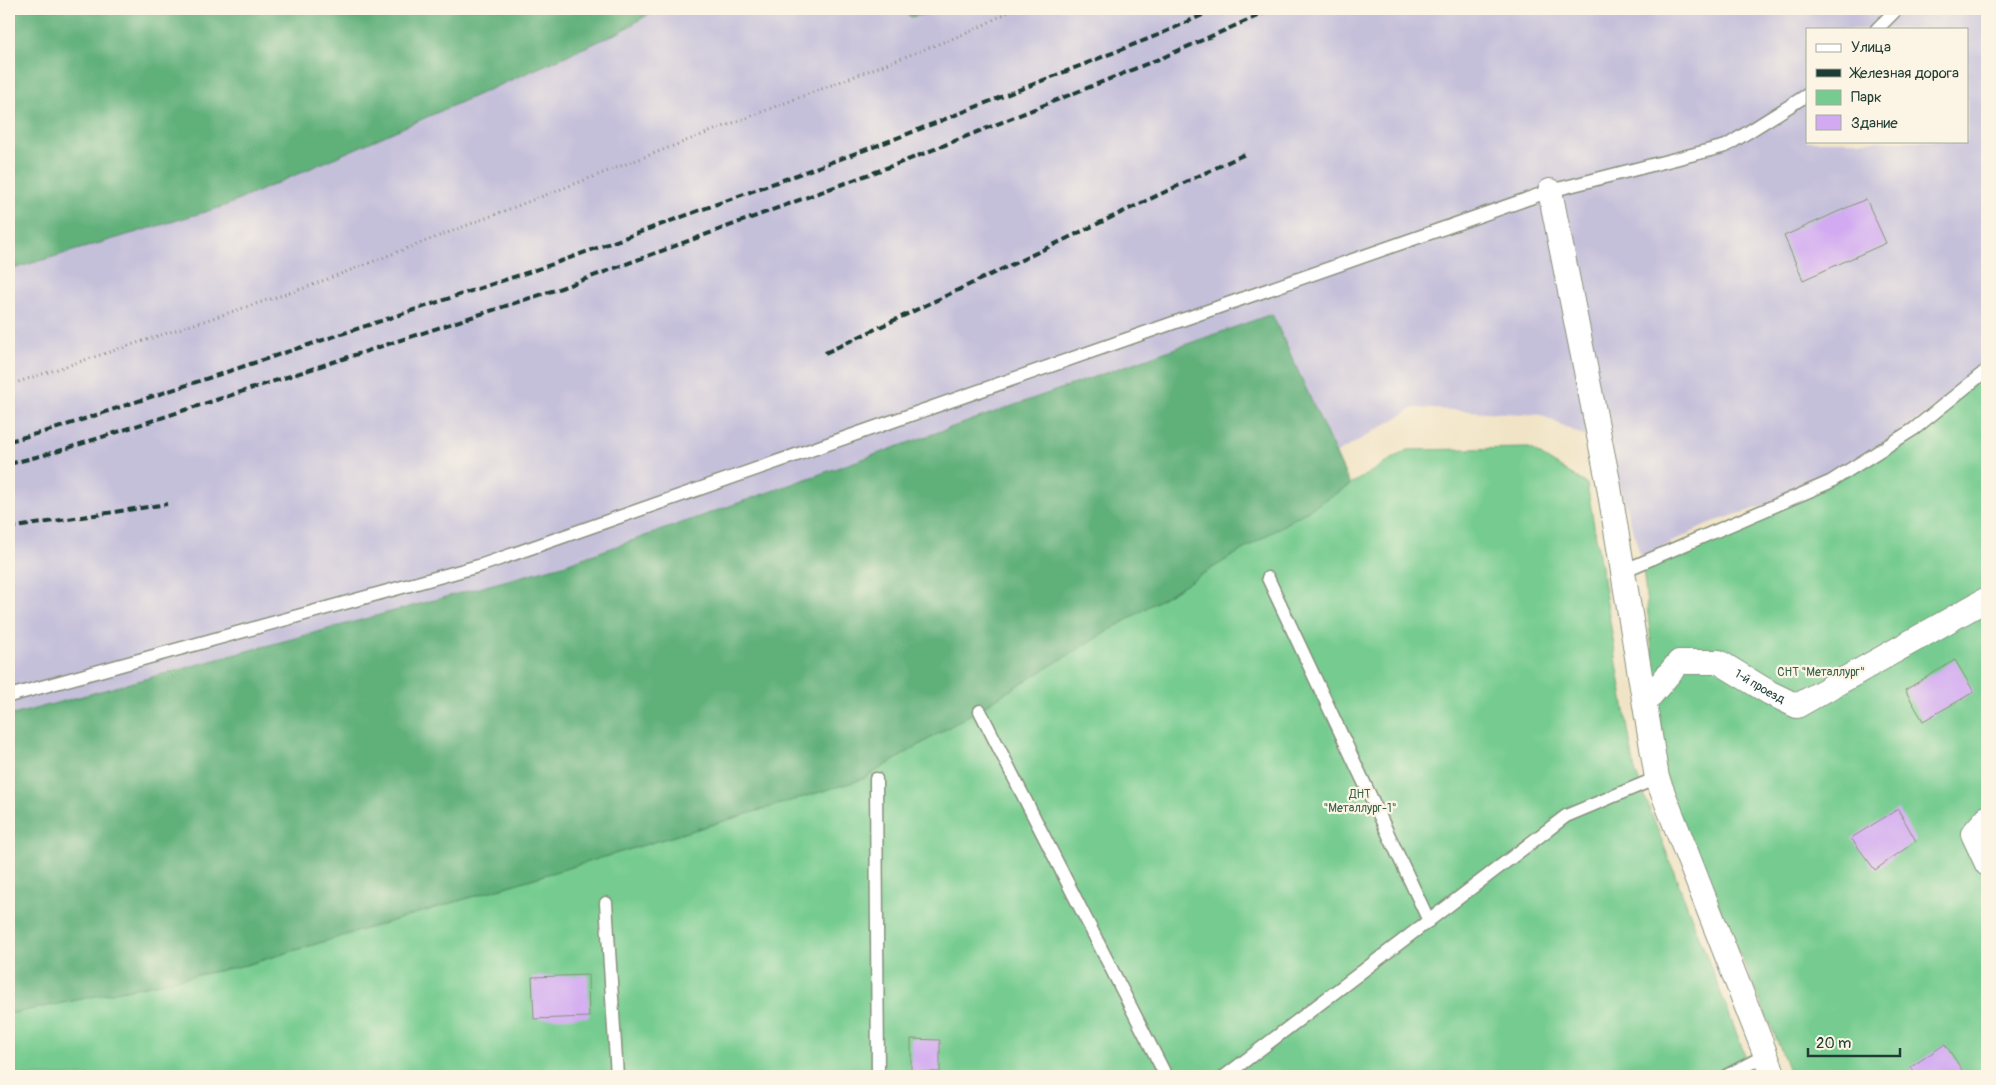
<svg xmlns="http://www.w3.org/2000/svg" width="1996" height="1085" font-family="Pangolin,sans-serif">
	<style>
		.industrial { fill: #c5c0da; fill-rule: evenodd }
		.green { fill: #76cc90; stroke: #4a8462 }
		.forest { fill: #60b07a; stroke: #407657 }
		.building { fill: #d2aaf2 }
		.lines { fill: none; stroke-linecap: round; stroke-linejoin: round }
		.service-casing { stroke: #88907d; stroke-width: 15 }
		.minor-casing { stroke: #88907d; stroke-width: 26 }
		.path { stroke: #88907d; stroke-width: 3; stroke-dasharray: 1 4; stroke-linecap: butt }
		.service { stroke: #fff; stroke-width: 12 }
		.minor { stroke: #fff; stroke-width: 24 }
		.rail { stroke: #1f3d34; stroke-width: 4; stroke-dasharray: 8 4; stroke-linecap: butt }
		.labels { text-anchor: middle; stroke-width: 4.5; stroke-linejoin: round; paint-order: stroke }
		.park-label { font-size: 12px; fill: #35614b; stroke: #fcf5e5 }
		.street-label { font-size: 12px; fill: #1f3d34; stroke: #fcf5e5 }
	</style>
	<rect width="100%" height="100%" fill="#fcf5e5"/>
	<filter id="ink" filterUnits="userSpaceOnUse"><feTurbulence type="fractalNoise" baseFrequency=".02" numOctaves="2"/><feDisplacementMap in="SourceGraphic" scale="10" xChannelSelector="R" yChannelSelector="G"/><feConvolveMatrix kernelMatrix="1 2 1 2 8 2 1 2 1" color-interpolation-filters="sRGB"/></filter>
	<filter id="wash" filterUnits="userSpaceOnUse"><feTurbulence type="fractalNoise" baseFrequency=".0096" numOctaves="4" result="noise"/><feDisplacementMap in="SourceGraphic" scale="20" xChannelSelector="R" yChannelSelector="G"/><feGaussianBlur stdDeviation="1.12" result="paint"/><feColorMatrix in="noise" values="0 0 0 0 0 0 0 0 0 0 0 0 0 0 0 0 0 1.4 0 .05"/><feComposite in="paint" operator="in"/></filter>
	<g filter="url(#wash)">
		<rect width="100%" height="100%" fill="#f1e4c6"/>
		<path class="industrial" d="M9,9H1987V372L1882,444L1807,492L1713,522L1641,557L1608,448L1541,415L1414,408L955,676L9,980ZM1807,29H1967V141H1807Z"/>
		<path class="green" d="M1987,375V1076H1791L1777,1040L1667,787L1642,559L1815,492Z
			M1529,448L1587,484L1635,771L1753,1076H9V1014L246,965L863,779L1407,450Z"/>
		<path class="forest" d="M9,9H657L620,32L225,206L9,270Z
			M900,9H949L911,17Z
			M1272,314L1350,485L863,779L246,965L9,1014V716L563,565Z"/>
		<g id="blocks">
			<path class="building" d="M1866,199L1886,243L1803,280L1784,236Z
				M1955,660L1974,692L1923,721L1905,690Z
				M1898,809L1916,841L1875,870L1851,838Z
				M588,975L589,1017L534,1019L532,977Z
				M911,1039L940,1040V1072H911Z
				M1945,1044L1964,1073L1959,1076H1916L1911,1067Z"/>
		</g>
	</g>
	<g filter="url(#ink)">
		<use href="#blocks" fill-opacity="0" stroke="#88907d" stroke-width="1"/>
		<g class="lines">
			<defs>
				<path id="service" d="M1877,29L1897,9
					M1623,571L1830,482L1914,429L1987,370
					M1268,578L1429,921
					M9,696L482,565L1550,191L1726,146L1807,95
					M980,711L1166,1076
					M876,779L878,1076
					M606,903L617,1076
					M1225,1076L1566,816L1657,778
					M1726,1076L1766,1055"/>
				<g id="minor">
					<path d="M1550,191L1608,481L1657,778L1774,1076"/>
					<path id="s1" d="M1645,702L1679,662H1719L1770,693L1797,706L1987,599"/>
					<path d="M1987,818L1973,834L1987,864"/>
				</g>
			</defs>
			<use href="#service" class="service-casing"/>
			<use href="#minor" class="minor-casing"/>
			<path class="path" d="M9,385L304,288L972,31L1014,9"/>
			<use href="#service" class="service"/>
			<use href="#minor" class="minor"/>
			<path class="rail" d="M825,353L1245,154
				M9,441L51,430L553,264L892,140L1158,35L1216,9
				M9,464L59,451L561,288L905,161L1164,57L1273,9
				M9,528L167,504"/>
		</g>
	</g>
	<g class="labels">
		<g class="park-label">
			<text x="1821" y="676">СНТ "Металлург"</text>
			<text x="1360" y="798">ДНТ<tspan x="1360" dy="14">"Металлург-1"</tspan></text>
		</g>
		<g class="street-label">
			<text dy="4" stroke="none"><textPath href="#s1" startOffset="140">1-й проезд</textPath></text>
		</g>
	</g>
	<rect width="1996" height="1085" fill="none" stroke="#fcf5e5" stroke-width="30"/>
	<rect x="1806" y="28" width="162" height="115" fill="#fcf5e5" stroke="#a4ab9e"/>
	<rect x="1816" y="44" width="25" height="8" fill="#ffffff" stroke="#a4ab9e"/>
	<text x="1851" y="52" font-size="15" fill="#1f3d34">Улица</text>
	<rect x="1816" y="69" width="25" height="8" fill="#1f3d34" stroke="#a4ab9e"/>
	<text x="1851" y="78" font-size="15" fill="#1f3d34">Железная дорога</text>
	<rect x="1816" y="90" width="25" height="15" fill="#76cc90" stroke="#a4ab9e"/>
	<text x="1851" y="102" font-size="15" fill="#1f3d34">Парк</text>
	<rect x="1816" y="115" width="25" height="15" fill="#d2aaf2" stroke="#a4ab9e"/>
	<text x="1851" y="128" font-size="15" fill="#1f3d34">Здание</text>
	<path d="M1808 1048v8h92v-8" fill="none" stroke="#1f3d34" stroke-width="2.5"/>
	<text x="1816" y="1048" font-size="15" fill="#1f3d34" stroke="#fcf5e5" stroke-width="4" paint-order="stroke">20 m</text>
</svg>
